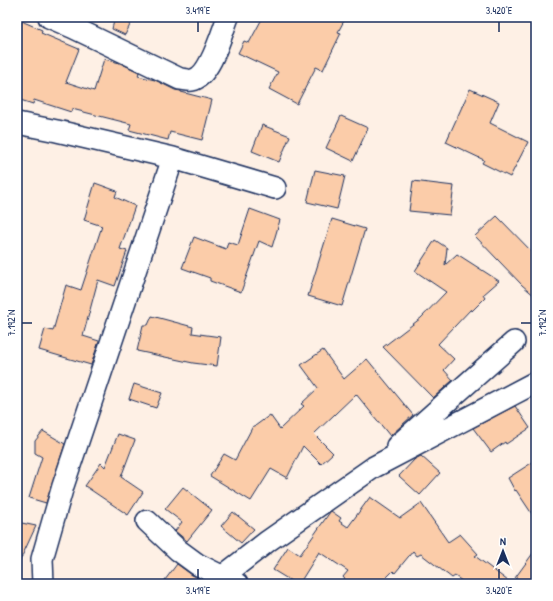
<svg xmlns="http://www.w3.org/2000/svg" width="553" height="601" font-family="'Patrick Hand',sans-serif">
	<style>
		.building { fill: #fbcca9; stroke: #1b2f5e }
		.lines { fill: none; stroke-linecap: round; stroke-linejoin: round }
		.minor-casing { stroke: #1b2f5e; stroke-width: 24 }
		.minor { stroke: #fff; stroke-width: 21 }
		.ticks { fill: none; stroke: #1b2f5e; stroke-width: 1.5 }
		.neatline { fill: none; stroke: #1b2f5e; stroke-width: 1.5 }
		.ticks-label { font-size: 10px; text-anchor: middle; fill: #1b2f5e }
	</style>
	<rect width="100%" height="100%" fill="#fef0e5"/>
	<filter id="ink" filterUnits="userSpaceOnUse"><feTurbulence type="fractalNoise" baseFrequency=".025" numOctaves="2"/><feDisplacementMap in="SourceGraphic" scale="8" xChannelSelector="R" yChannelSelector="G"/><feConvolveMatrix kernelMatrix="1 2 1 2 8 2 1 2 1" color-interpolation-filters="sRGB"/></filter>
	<g filter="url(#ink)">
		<path class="building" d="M115,17H134L125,35L112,29Z
			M263,17H346L338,32L341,33L323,70L316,67L297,104L269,89L278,72L238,53L244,41L249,43Z
			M17,19L42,30L41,33L79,49L66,82L94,91L104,59L120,63L139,72L138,76L155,80L175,90L181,91V92L212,100L202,140L170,132L168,140L129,130L131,124L72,109L71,112L34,100L33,104L17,99Z
			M470,89L499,102L490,123L528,142L510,177L482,163L484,160L446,142Z
			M341,116L368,128L353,161L326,148Z
			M262,125L290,136L279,162L252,151Z
			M315,170L345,176L337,209L307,202Z
			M413,181L454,186L450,215L409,211Z
			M95,183L117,191L115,197L135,206L120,249L127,251L115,286L98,280L83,336L99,341L91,365L39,350L45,329L53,331L66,285L81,290L102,226L84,220Z
			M250,209L280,220L272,247L259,241L241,292L210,281V278L182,268L194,237L226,249L228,242L238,245Z
			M497,216L536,256V297L522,285L475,236Z
			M332,219L365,229L342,306L308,296Z
			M435,240L447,248L445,265L457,254L499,281L483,295L485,298L472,311L471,309L438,344L454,359L444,370L453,380L433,398L383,347L421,318L446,292L415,271Z
			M152,316L193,327L192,333L221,337L217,366L193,363L137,351L143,325H148Z
			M323,350L344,379L367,359L413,415L390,436L356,394L314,434L333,453L321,464L303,446L287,478L271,469L251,501L210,476L224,454L235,460L253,426H255L270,415L280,429L304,406L301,404L318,388L301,365Z
			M134,384L162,393L156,408L129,399Z
			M515,406L530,428L506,444L505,442L491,452L473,428Z
			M43,431L65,444L46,503L29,498L42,457L35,453V441Z
			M118,434L135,440L121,477L143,492L128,515L85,486L101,463L105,467Z
			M421,456L440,473L420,495L399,476L415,459Z
			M536,460V520L516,490L515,491L508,478Z
			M183,487L212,510L187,541L175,531L182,522L165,509Z
			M370,497L400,518L421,503L448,542L460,534L478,554L475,556L512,584H466L455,576L452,578L421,554L417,556L413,551L395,573L393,571L380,584H349L343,577L348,571L319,552L299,584H296L273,570L288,547L300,555L330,512L331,511L341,518L339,521L348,527Z
			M233,512L254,529L241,543L221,526Z
			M17,522L36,526L17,567Z
			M536,549V584H524L515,578Z
			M177,564L192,575L210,584H162Z"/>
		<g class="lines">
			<defs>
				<path id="minor" d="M49,17L72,27L180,79C184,79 189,81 192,80C210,77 222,32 228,17
					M17,123L57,131L173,158L275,188
					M397,446L514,342
					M147,521L178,550L197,564L237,584
					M223,576L268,541L374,467L536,382
					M43,584L42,559L63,486L173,158"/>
			</defs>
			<use href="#minor" class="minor-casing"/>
			<use href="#minor" class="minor"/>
		</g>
	</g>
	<path class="ticks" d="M198,22V32M499,22V32M22,323H32M521,323H531M198,569V579M499,569V579"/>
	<rect width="553" height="601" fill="none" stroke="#fff" stroke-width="44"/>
	<g transform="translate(503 551)" stroke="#ffffff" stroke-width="3" paint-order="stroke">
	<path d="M0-3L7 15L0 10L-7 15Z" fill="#1b2f5e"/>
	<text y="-6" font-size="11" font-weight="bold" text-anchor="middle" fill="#1b2f5e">N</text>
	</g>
	<rect x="22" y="22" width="509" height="557" class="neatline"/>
	<g class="ticks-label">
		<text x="198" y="14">3.419°E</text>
		<text x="499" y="14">3.420°E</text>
		<text transform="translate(11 323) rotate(-90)" y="4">7.192°N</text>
		<text transform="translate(542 323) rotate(-90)" y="4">7.192°N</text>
		<text x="198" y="594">3.419°E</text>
		<text x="499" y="594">3.420°E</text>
	</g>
</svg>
